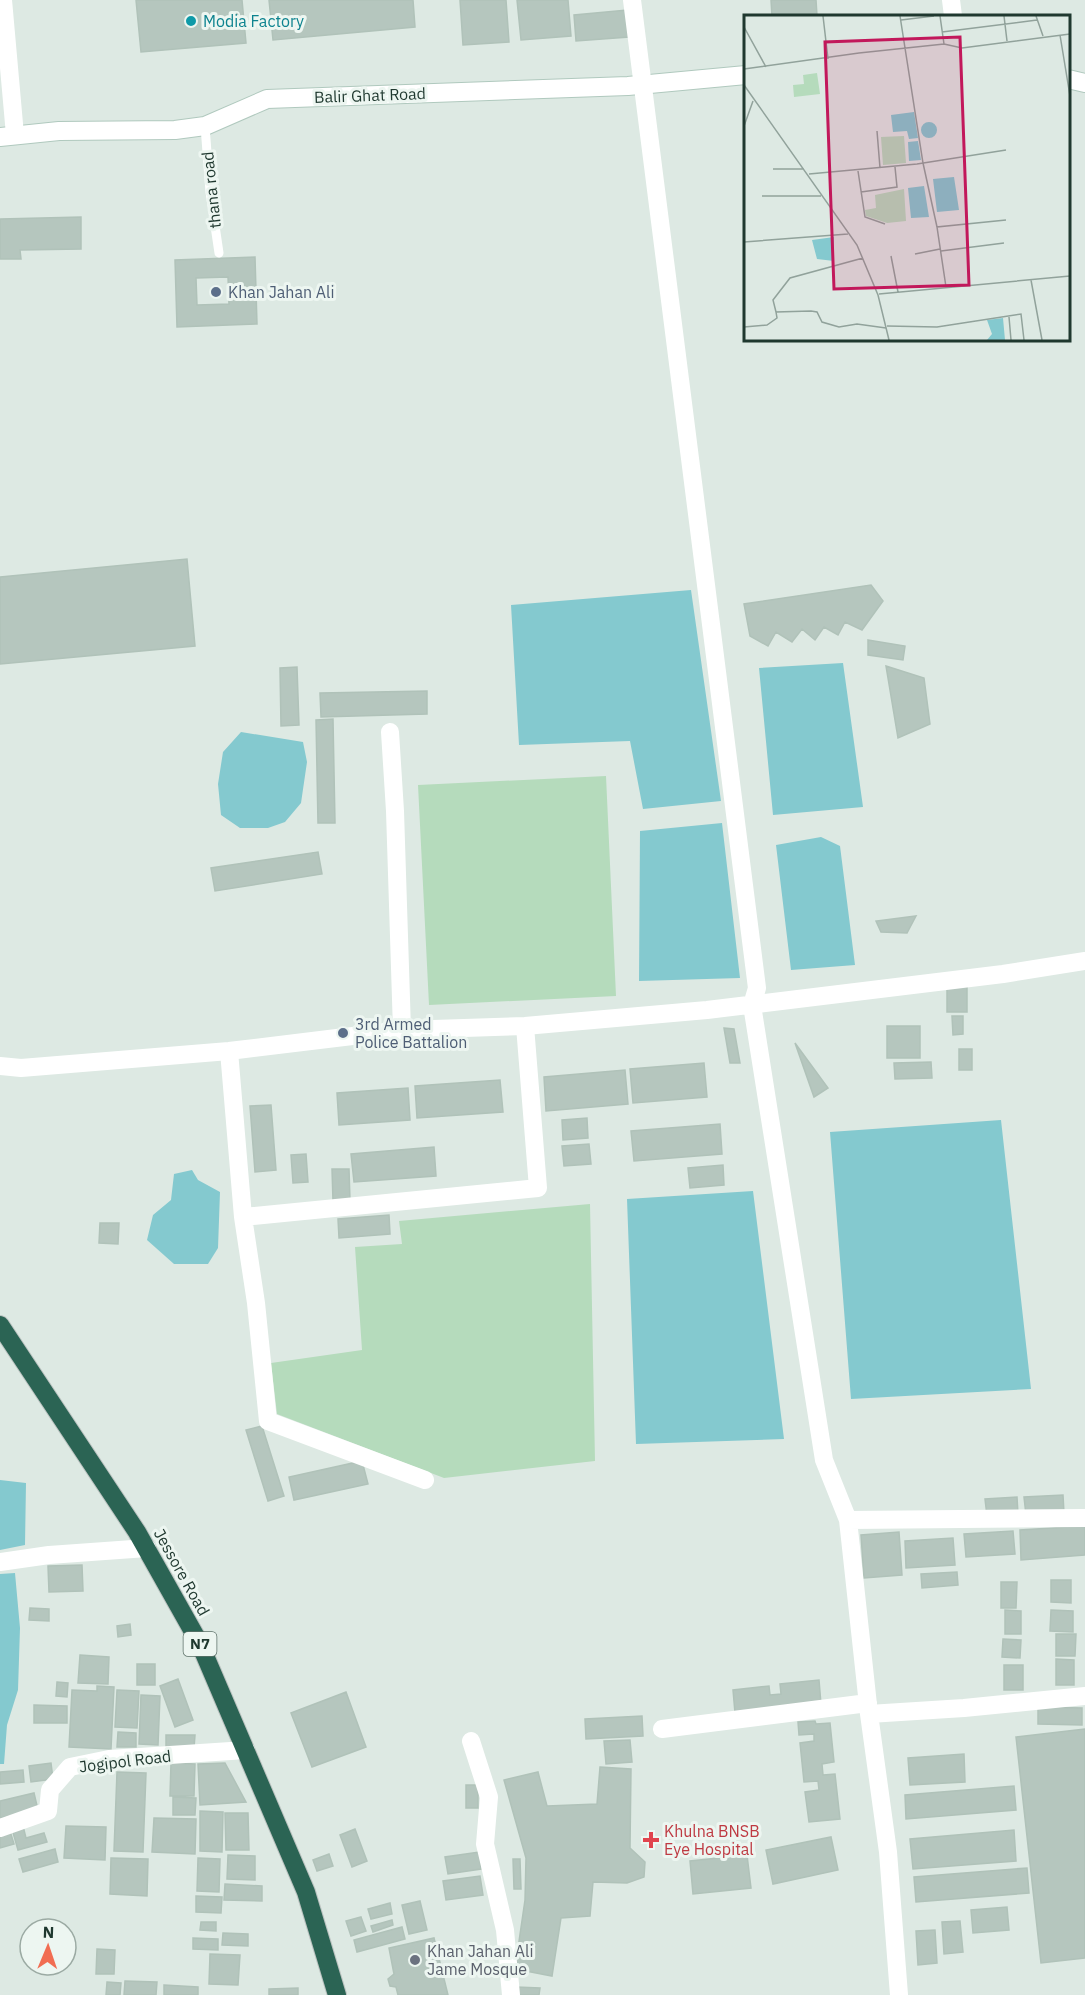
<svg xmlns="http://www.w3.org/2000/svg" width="1085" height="1995" font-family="'IBM Plex Sans',sans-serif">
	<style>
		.green { fill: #b5dbbc }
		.water { fill: #84c9cf }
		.building { fill: #b5c6be; stroke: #b0c2b9; stroke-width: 1.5; fill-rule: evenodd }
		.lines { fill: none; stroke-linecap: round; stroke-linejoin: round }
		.secondary-casing { stroke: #b0c9be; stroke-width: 20 }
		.highway-casing { stroke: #bcc3c1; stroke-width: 20 }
		.lane { stroke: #fff; stroke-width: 9 }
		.street { stroke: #fff; stroke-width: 18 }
		.secondary { stroke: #fff; stroke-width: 18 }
		.highway { stroke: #2b6454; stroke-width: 18 }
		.culture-dot { fill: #0f9aa8; stroke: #edf6f1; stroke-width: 2 }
		.service-dot { fill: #5c6f8a; stroke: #edf6f1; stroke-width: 2 }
		.health-dot { fill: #e0444e; stroke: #edf6f1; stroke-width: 2 }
		.worship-dot { fill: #6b7280; stroke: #edf6f1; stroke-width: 2 }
		.labels { text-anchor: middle; stroke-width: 6; stroke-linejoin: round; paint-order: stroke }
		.shield { fill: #edf6f1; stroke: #5d7169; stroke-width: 1.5 }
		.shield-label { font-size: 15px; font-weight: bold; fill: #1f382f }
		.culture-label { font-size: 16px; fill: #0d838f; stroke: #edf6f1; text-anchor: start }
		.street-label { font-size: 16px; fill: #1f382f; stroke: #edf6f1 }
		.service-label { font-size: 16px; fill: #4e5e75; stroke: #edf6f1; text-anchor: start }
		.health-label { font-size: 16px; fill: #be3a42; stroke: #edf6f1; text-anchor: start }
		.worship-label { font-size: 16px; fill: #5b616d; stroke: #edf6f1; text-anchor: start }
		.inset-road { fill: none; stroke: #91a29b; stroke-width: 1.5 }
		.view { fill: #c2185b; fill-opacity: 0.15; stroke: #c2185b; stroke-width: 3 }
		.inset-edge { fill: none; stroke: #1f382f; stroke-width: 3 }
	</style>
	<rect width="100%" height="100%" fill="#dde9e3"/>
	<path class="green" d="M606,776L616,996L429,1005L418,785Z
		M590,1204L595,1461L444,1478L277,1414L271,1363L362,1350L355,1247L402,1244L399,1221Z"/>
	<path class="water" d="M691,590L721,801L643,809L630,741L519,745L511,605Z
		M843,663L863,807L773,815L759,668Z
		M241,732L303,742L307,762L301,803L285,822L268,828H240L221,815L218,784L223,752Z
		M722,823L740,978L639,981L640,831Z
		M821,837L840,846L855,965L791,970L776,845Z
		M1001,1120L1031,1389L851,1399L830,1132Z
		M192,1170L198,1180L220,1192L218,1248L208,1264H174L147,1240L153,1215L171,1200L174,1174Z
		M753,1191L784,1439L636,1444L627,1199Z
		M0,1480L26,1483L25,1545L0,1550Z
		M15,1573L20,1628L18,1690L7,1725L4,1764H0V1574Z"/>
	<path class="building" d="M136,0H242L246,43L141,52Z
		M269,0H413L415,27L273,40Z
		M460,0H506L509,42L463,45Z
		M517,0H568L571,36L521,40Z
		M771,0H816L817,16H772Z
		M627,10L629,37L576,41L574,15Z
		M81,217V249L20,250L21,259H0V219Z
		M255,257L257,324L177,327L175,260ZM228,277L229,304L197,305L196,278Z
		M187,559L195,646L0,664V577Z
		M871,585L883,601L862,630L845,622L838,635L824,627L815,640L802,629L792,642L776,632L768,646L750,636L744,604Z
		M868,640L905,646L903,660L868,655Z
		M886,666L924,678L930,724L898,738Z
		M297,667L299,725L281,726L280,668Z
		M427,691V714L321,717L320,693Z
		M333,719L335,823H318L316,720Z
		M318,852L322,874L215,891L211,868Z
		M916,916L907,933L881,932L876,921Z
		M947,987H967V1012H947Z
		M952,1016H963V1034L953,1035Z
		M887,1026H920V1058H887Z
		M724,1028L734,1029L740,1063H730Z
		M795,1043L828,1088L814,1097Z
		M959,1049H972V1070H959Z
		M931,1062L932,1078L895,1079L894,1063Z
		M704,1063L707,1097L633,1103L630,1069Z
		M625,1070L628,1104L546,1111L544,1077Z
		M500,1080L503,1112L417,1118L415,1086Z
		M408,1088L410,1120L339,1125L337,1093Z
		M271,1105L276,1170L255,1172L250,1106Z
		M587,1118L588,1138L563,1140L562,1120Z
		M720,1124L722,1154L634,1161L631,1131Z
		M589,1144L591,1164L564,1166L562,1146Z
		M434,1147L436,1176L354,1182L351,1154Z
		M306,1154L308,1182L293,1183L291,1155Z
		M723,1165L724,1185L690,1188L688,1168Z
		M332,1169H349L350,1201H333Z
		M389,1215L390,1234L339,1238L338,1219Z
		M100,1223H119L118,1244L99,1243Z
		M262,1426L284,1496L268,1501L246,1430Z
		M362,1461L368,1484L294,1500L289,1477Z
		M1063,1495L1064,1513L1026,1515L1024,1497Z
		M1017,1497L1018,1514L987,1516L985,1499Z
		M1085,1526V1555L1021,1560L1020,1530Z
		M1013,1531L1015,1554L966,1557L964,1534Z
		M899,1532L902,1575L864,1578L861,1535Z
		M953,1538L955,1565L906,1568L905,1541Z
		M82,1565L83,1591L49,1592L48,1566Z
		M957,1572L958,1585L922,1588L921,1574Z
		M1051,1580H1071V1603L1051,1602Z
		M1001,1582H1017L1016,1608H1001Z
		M30,1608L49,1609V1621L29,1620Z
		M1005,1610L1021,1611V1634H1005Z
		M1051,1610L1073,1611V1632L1050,1631Z
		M130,1624L131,1635L118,1637L117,1626Z
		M1056,1634H1076L1075,1656H1056Z
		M1003,1639L1021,1640L1020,1658L1002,1657Z
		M80,1655L109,1657L108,1684L78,1683Z
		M1056,1659L1074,1660V1685H1056Z
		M137,1664H155V1685H137Z
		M1004,1665H1023V1690H1004Z
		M178,1679L193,1720L175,1727L160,1686Z
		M819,1680L821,1704L735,1713L733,1690L769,1686L770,1695L781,1694L780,1684Z
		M57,1682L68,1683L67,1697L56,1696Z
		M97,1686L114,1687L111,1749L69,1747L72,1690L97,1691Z
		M117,1690L139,1691L137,1728L115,1727Z
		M346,1692L366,1747L312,1767L291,1713Z
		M141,1695L160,1696L158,1745L139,1744Z
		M34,1705L67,1706V1723H34Z
		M1038,1707L1082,1708V1725L1038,1724Z
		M642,1716L643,1736L586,1739L585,1719Z
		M815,1721L816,1724L830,1723L834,1762L822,1764L823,1775L835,1774L840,1819L809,1822L805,1792L819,1790L818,1781L804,1782L800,1743L814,1741V1734L799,1735L798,1722Z
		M1085,1729V1958L1041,1963L1016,1737Z
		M118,1732L136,1733V1747H117Z
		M166,1735H195L194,1748L166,1747Z
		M630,1740L632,1762L606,1764L604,1741Z
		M964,1754L965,1782L910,1785L908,1758Z
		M51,1763L53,1779L31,1782L29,1766Z
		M171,1763L195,1764L194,1796H170Z
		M225,1763L246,1802L200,1805L198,1764Z
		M600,1767L631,1769L630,1848L645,1862L644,1877L627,1883L593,1882L590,1916L561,1918L552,1976L515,1969L525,1900L526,1858L504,1780L538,1772L547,1806L597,1804Z
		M23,1770L24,1782L0,1784V1772Z
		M117,1772L146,1773L143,1852L114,1851Z
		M466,1785H478V1808H466Z
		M1014,1786L1016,1810L906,1819L905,1795Z
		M34,1793L38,1810L0,1818V1801Z
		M173,1797L196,1798L195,1815H173Z
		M200,1811L223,1812L222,1852L200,1851Z
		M225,1813H248L249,1850H226Z
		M154,1818L196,1819L195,1854L152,1852Z
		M23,1826L26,1838L44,1833L47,1842L18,1850L12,1829Z
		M66,1826L106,1827L105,1860L64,1858Z
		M355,1829L367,1861L352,1867L340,1835Z
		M1014,1830L1016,1861L913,1869L910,1839Z
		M10,1831L14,1844L0,1848V1834Z
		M831,1837L838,1870L773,1884L766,1850Z
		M55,1849L58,1862L23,1872L19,1859Z
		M479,1852L481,1869L448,1874L445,1857Z
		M329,1854L333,1866L317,1871L313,1860Z
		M228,1855L255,1856V1880L227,1879Z
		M747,1855L751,1888L693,1894L690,1861Z
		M111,1858L148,1859L147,1896L110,1894Z
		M198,1858L220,1859L219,1892L197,1891Z
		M513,1859H520L521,1889H514Z
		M1027,1868L1029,1893L916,1902L914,1877Z
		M480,1876L483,1895L446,1900L443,1881Z
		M225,1884L262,1886V1901L224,1900Z
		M196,1896L222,1897L221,1913L196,1912Z
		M420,1901L427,1930L409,1934L402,1905Z
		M390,1903L392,1914L371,1919L368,1909Z
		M1007,1907L1009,1930L973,1933L971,1910Z
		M361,1917L366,1931L351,1936L346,1921Z
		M392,1920L393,1925L373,1932L371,1926Z
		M960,1921L963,1952L944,1954L942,1922Z
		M201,1922H216V1931L200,1930Z
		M402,1927L405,1939L357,1952L354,1940Z
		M935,1930L937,1963L918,1965L916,1931Z
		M223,1933L248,1934V1946L222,1945Z
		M193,1938L218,1939V1950L193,1949Z
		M434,1938L448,1995H398L396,1987L390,1986L388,1979L394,1974L389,1948Z
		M97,1949L115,1950L114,1974H96Z
		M210,1954L240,1955L238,1985L209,1984Z
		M125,1981L157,1982L156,1995H124Z
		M107,1982L121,1983L120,1995H106Z
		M164,1985L198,1987V1995H164Z
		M516,1987L540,1988L539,1995H516Z
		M298,1988V1995H269V1989Z"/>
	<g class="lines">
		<defs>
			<path id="secondary" d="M1068,79L1085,83
				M0,137L59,131L175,130L205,126L267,99L628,86L746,75"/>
			<path id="highway" d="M0,1325L137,1532L200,1644L306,1892L337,1995"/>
		</defs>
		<use href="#secondary" class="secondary-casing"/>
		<use href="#highway" class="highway-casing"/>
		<path class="lane" d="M205,126L210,192L219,253"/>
		<path class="street" d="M3,0L15,135
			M632,0L757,988L752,1005L824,1460L848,1520
			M951,0L953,16
			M390,732L395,811L402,1030
			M229,1051L243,1217L256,1303L268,1421L425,1480
			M0,1066L21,1068L229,1051L402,1030L525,1026L707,1010L1003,974L1085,961
			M243,1217L538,1188L525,1026
			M0,1562L49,1555L147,1548
			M869,1714L964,1708L1085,1696
			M662,1729L868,1703
			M471,1741L489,1797L485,1844L505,1930L511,1995
			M0,1828L48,1811L50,1790L70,1767L109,1759L246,1750
			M899,1995L888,1852L869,1714L848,1520L1085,1518"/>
		<use href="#secondary" class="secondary"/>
		<use href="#highway" class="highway"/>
	</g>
	<circle class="culture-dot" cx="191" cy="21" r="6"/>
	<g class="service-dot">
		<circle cx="216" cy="292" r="6"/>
		<circle cx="343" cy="1033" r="6"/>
	</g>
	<path class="health-dot" d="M648 1831h6v6h6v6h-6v6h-6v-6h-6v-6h6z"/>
	<circle class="worship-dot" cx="415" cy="1960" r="6"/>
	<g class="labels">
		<rect class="shield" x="183.5" y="1632" width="33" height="24" rx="4.5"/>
		<g class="shield-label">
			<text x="200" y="1649">N7</text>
		</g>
		<g class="culture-label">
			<text x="203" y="27">Modia Factory</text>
		</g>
		<g class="street-label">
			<text transform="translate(370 95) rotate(-2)" y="6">Balir Ghat Road</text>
			<text transform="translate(211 190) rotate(-96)" y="6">thana road</text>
			<text transform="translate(182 1572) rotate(61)" y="6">Jessore Road</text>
			<text transform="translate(125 1761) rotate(-7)" y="6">Jogipol Road</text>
		</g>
		<g class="service-label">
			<text x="228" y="298">Khan Jahan Ali</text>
			<text x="355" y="1030">3rd Armed<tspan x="355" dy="18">Police Battalion</tspan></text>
		</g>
		<g class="health-label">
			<text x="664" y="1837">Khulna BNSB<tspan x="664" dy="18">Eye Hospital</tspan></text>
		</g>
		<g class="worship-label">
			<text x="427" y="1957">Khan Jahan Ali<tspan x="427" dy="18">Jame Mosque</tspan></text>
		</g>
	</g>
	<g transform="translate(744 15)">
		<rect width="326" height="326" fill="#dde9e3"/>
		<path d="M73,58L76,79L50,82L49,70L60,69L59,60ZM160,121L162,148L139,150L137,122ZM160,174L162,206L143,208L122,201L121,195L132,193L131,180Z" fill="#b5dbbc"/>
		<path d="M170,97L174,123L165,124L163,116L149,117L147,100ZM177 115a8 8 0 1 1 16 0a8 8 0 1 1-16 0ZM174,126L177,145L165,146L164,127ZM210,162L215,195L193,197L189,164ZM180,171L185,202L167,203L164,173ZM90,222V246L73,244L68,225ZM259,303L261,325H243L248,319L243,305Z" fill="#84c9cf"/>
		<path class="inset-road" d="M79,1L84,44M156,1L179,148L193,212M196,1L200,29M260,1L263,26M292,1L299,21M157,5L190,1M0,12L22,52M198,17L293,5M316,20L326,81M0,54L115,38L200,29L218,33L326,19M0,70L113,230L134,280L145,325M0,111L9,86M133,116L136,153M29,154H60M114,156L121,202L141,209M65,159L173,149L262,135M117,177L153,172L151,152M18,181H77M0,227L104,219M197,236L260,228M171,239L196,234M147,241L154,277M287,265L298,325M202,272L193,212L262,205M135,279L326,261M32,297L29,285L46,263L119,243M265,302L267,325M143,311L193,312L277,299L280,325M0,312L23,310L33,303L32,297L67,296L73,297L78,307L95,312L113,309L142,313"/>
		<path class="view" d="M216,22L225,270L90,274L81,27Z"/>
		<rect width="326" height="326" class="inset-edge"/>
	</g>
	<g transform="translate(48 1947) rotate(2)"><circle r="28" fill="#edf6f1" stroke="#9baaa3" stroke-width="1.5"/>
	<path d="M0-4.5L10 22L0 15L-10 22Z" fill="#f16d52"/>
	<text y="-9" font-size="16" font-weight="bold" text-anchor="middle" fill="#1f382f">N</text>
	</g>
</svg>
